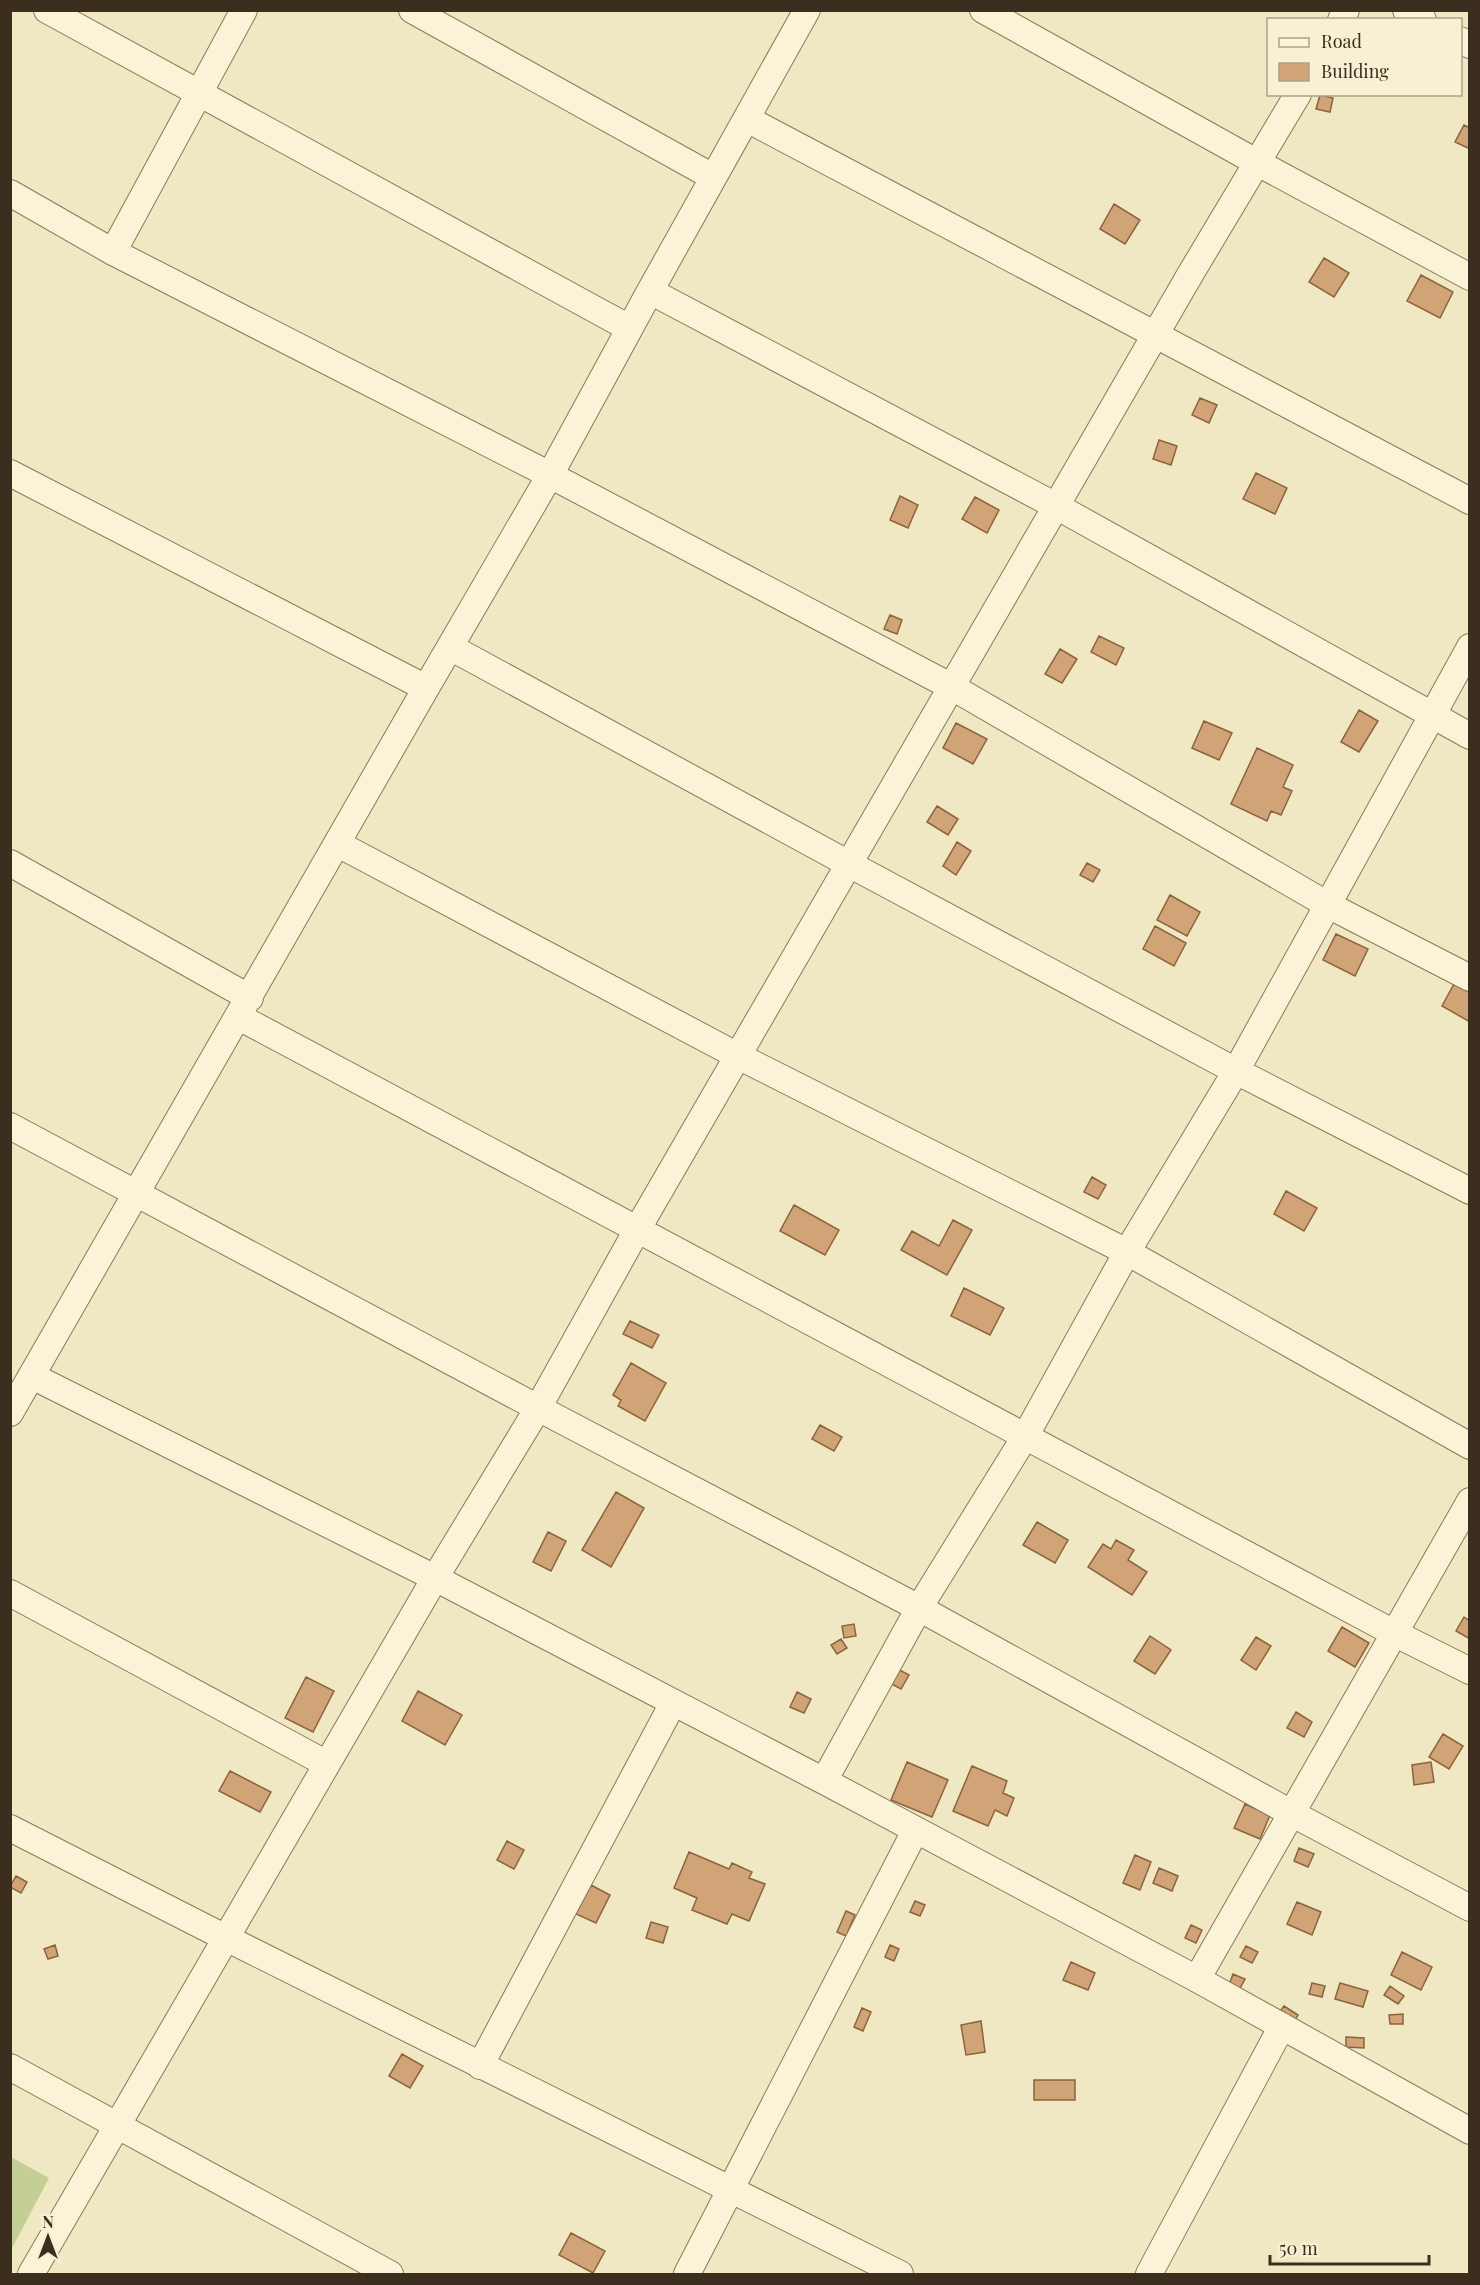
<svg xmlns="http://www.w3.org/2000/svg" width="1480" height="2285" font-family="'Playfair Display',serif">
	<style>
		.green { fill: #c4cf96 }
		.building { fill: #d0a477; stroke: #8c633d; stroke-width: 1.5 }
		.lines { fill: none; stroke-linecap: round; stroke-linejoin: round }
		.minor-casing { stroke: #8c7859; stroke-width: 28 }
		.minor { stroke: #faf3d7; stroke-width: 26 }
	</style>
	<rect width="100%" height="100%" fill="#f0e7c3"/>
	<path class="green" d="M11,2157L49,2178L11,2250Z"/>
	<path class="building" d="M1320,95L1333,98L1330,112L1316,109Z
		M1464,125L1470,128V149L1455,142Z
		M1114,204L1140,220L1125,244L1100,229Z
		M1324,258L1349,273L1334,297L1309,282Z
		M1421,275L1453,292L1440,318L1407,301Z
		M1200,398L1217,405L1209,423L1192,415Z
		M1159,440L1177,446L1171,465L1153,459Z
		M1256,473L1287,488L1275,514L1243,499Z
		M900,496L918,505L908,528L890,520Z
		M975,497L999,510L987,533L962,519Z
		M890,615L902,620L897,634L884,629Z
		M1099,636L1124,648L1116,665L1091,652Z
		M1060,649L1077,659L1062,683L1045,674Z
		M1359,710L1378,721L1359,752L1341,742Z
		M1204,721L1232,733L1219,760L1192,748Z
		M956,723L987,739L973,764L943,748Z
		M1257,748L1293,765L1283,787L1292,791L1281,815L1271,811L1267,821L1231,804Z
		M937,806L958,819L948,835L927,822Z
		M957,842L971,851L956,875L943,866Z
		M1087,863L1100,870L1093,882L1080,875Z
		M1170,895L1200,912L1187,936L1157,920Z
		M1155,926L1186,943L1174,966L1143,949Z
		M1336,934L1368,949L1355,976L1323,960Z
		M1454,984L1470,992V1022L1442,1006Z
		M1092,1177L1106,1185L1098,1199L1084,1192Z
		M1286,1191L1317,1208L1304,1231L1274,1214Z
		M794,1205L839,1230L825,1255L780,1231Z
		M953,1220L972,1230L947,1275L901,1250L912,1231L939,1246Z
		M964,1288L1004,1308L990,1335L951,1316Z
		M630,1321L659,1335L652,1348L623,1334Z
		M631,1363L666,1383L645,1421L618,1406L621,1400L613,1395Z
		M820,1425L842,1437L834,1451L812,1439Z
		M616,1492L644,1508L611,1567L582,1550Z
		M1037,1522L1068,1540L1055,1563L1023,1545Z
		M548,1532L566,1541L551,1571L533,1562Z
		M1116,1540L1134,1550L1128,1560L1147,1572L1132,1595L1088,1567L1103,1544L1111,1549Z
		M1464,1617L1470,1621V1639L1456,1631Z
		M854,1624L856,1636L844,1638L842,1626Z
		M1342,1627L1369,1643L1355,1667L1328,1651Z
		M1150,1636L1171,1650L1155,1674L1134,1661Z
		M1256,1637L1271,1646L1256,1670L1241,1660Z
		M841,1639L847,1648L837,1654L831,1645Z
		M896,1668L909,1675L901,1689L888,1682Z
		M306,1677L334,1691L313,1732L285,1718Z
		M418,1691L462,1715L445,1745L402,1721Z
		M797,1692L811,1699L804,1713L790,1707Z
		M1296,1712L1312,1722L1304,1737L1287,1728Z
		M1443,1734L1463,1746L1449,1769L1429,1757Z
		M907,1762L948,1780L932,1817L891,1800Z
		M1431,1762L1434,1782L1414,1785L1412,1765Z
		M972,1766L1007,1781L1003,1793L1014,1798L1007,1816L995,1810L988,1826L953,1811Z
		M230,1771L271,1792L260,1812L219,1791Z
		M1245,1804L1270,1815L1260,1839L1234,1828Z
		M507,1841L524,1850L514,1869L497,1860Z
		M1299,1848L1314,1854L1308,1867L1294,1861Z
		M689,1852L729,1869L732,1863L752,1872L749,1878L765,1884L749,1921L732,1914L727,1924L692,1910L697,1898L674,1888Z
		M1135,1855L1151,1862L1140,1890L1123,1883Z
		M1159,1868L1178,1876L1172,1891L1153,1883Z
		M16,1876L27,1882L21,1893L10,1887Z
		M591,1885L610,1895L596,1923L576,1914Z
		M915,1901L925,1905L920,1916L910,1912Z
		M1297,1902L1321,1912L1312,1935L1287,1924Z
		M846,1911L855,1915L846,1936L837,1932Z
		M651,1922L668,1927L663,1943L646,1938Z
		M1191,1925L1202,1930L1196,1943L1185,1938Z
		M55,1945L58,1956L48,1959L44,1949Z
		M890,1945L899,1949L894,1961L885,1957Z
		M1246,1946L1258,1952L1252,1963L1240,1957Z
		M1402,1952L1432,1967L1421,1990L1391,1975Z
		M1071,1962L1095,1973L1088,1990L1063,1980Z
		M1233,1974L1245,1979L1239,1990L1229,1985Z
		M1312,1983L1325,1986L1322,1997L1309,1994Z
		M1340,1983L1368,1991L1363,2007L1335,1999Z
		M1390,1986L1404,1996L1398,2004L1384,1995Z
		M1284,2006L1298,2015L1293,2024L1278,2014Z
		M862,2008L871,2012L863,2031L854,2027Z
		M1403,2014V2024H1390L1389,2015Z
		M981,2021L985,2052L966,2055L961,2025Z
		M1346,2037L1364,2038V2048L1346,2047Z
		M402,2054L423,2066L410,2088L389,2076Z
		M1034,2080H1075V2100H1034Z
		M571,2233L605,2251L593,2273L559,2255Z"/>
	<g class="lines">
		<defs>
			<path id="minor" d="M47,10L629,328
				M412,10L713,177
				M983,10L1258,163L1470,277
				M1406,10L1423,20
				M1341,20L1346,10
				M1460,40L1470,45
				M747,119L1470,501
				M10,193L113,252L550,475L952,687L1328,905L1470,978
				M113,252L244,10
				M650,291L1056,506L1470,736
				M10,473L426,688
				M450,647L849,864L1236,1071L1470,1191
				M338,844L738,1056L1127,1252L1470,1446
				M10,863L250,998
				M239,1017L1394,1633L1470,1671
				M10,1126L538,1408L919,1608L1291,1813L1470,1908
				M32,1376L435,1578L824,1781L1197,1979L1470,2131
				M10,1413L426,688L550,475L650,291L807,10
				M10,1593L327,1764
				M824,1781L919,1608L1026,1435L1127,1252L1236,1071L1470,647
				M10,1828L226,1938L900,2274
				M1197,1979L1470,1501
				M480,2066L673,1703
				M10,2067L390,2274
				M31,2274L435,1578L538,1408L637,1230L1191,273L1298,94
				M687,2274L915,1831
				M1149,2274L1282,2026"/>
		</defs>
		<use href="#minor" class="minor-casing"/>
		<use href="#minor" class="minor"/>
	</g>
	<rect width="1480" height="2285" fill="none" stroke="#3b2e1e" stroke-width="24"/>
	<rect x="1267" y="18" width="195" height="78" fill="#f7f0d3" stroke="#aca28b" stroke-width="1.5"/>
	<rect x="1279" y="38" width="30" height="9" fill="#faf3d7" stroke="#aca28b" stroke-width="1.5"/>
	<text x="1321" y="48" font-size="18" fill="#3b2e1e">Road</text>
	<rect x="1279" y="63" width="30" height="18" fill="#d0a477" stroke="#aca28b" stroke-width="1.5"/>
	<text x="1321" y="78" font-size="18" fill="#3b2e1e">Building</text>
	<g transform="translate(48 2237)" stroke="#f7f0d3" stroke-width="4.5" paint-order="stroke">
	<path d="M0-4.5L10 22L0 15L-10 22Z" fill="#3b2e1e"/>
	<text y="-9" font-size="16" font-weight="bold" text-anchor="middle" fill="#3b2e1e">N</text>
	</g>
	<path d="M1270 2255v9h159v-9" fill="none" stroke="#3b2e1e" stroke-width="3"/>
	<text x="1279" y="2255" font-size="18" fill="#3b2e1e" stroke="#f7f0d3" stroke-width="4.5" paint-order="stroke">50 m</text>
</svg>
